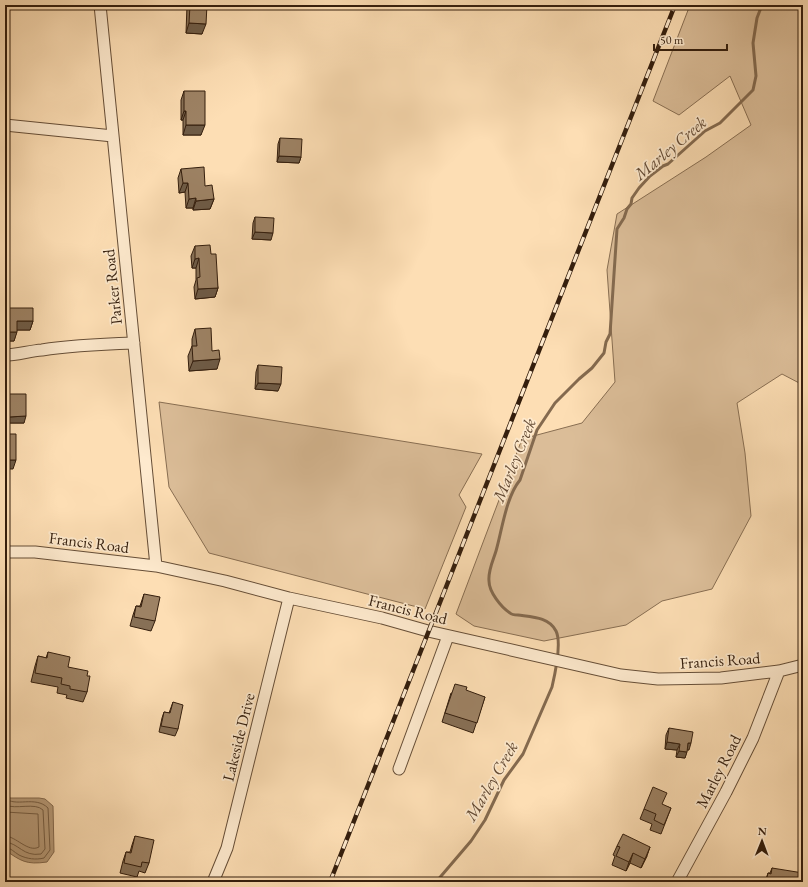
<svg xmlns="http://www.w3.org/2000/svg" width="808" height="887" font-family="'EB Garamond',serif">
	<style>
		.green { fill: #dbbd98; stroke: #886e52 }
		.water { fill: #b99d7b; stroke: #846a4f }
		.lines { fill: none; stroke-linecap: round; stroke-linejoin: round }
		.shore { stroke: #765e44; stroke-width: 1 }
		.stream { stroke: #846a4f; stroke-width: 3 }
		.minor-casing { stroke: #664e37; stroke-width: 13 }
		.minor { stroke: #feeace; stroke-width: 11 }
		.rail-casing { stroke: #341e0d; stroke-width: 4.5 }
		.rail { stroke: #feeace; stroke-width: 3; stroke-dasharray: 9; stroke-linecap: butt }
		.wall { fill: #877056; stroke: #341e0d }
		.shaded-wall { fill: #6e5b46; stroke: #341e0d }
		.building { fill: #9d8264; stroke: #341e0d }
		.labels { text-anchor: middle; stroke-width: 3.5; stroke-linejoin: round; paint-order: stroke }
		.street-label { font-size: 16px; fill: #341e0d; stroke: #feeace }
		.water-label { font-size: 17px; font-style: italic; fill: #634a34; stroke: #feeace }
	</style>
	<rect width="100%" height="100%" fill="#fddeb4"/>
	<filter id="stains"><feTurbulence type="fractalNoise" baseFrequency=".005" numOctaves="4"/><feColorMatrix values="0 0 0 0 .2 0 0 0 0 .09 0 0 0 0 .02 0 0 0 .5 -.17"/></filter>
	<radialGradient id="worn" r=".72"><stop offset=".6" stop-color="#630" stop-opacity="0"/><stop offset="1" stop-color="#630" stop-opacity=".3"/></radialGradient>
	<path class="green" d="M690,5H803V385L782,374L737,403L745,453L751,516L712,589L662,601L626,625L544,641L474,626L456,614L522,439L582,423L615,382L607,270L617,214L706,157L751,125L730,76L679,115L653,101Z
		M159,402L482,454L459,495L466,507L425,609L209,553L169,487Z"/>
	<path class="water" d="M5,792L10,798H39L45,799L53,806L54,852L47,862C26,865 21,861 5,850Z"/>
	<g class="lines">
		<path class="shore" d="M5,798C15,808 35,795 48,808L50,850L44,858C36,860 27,859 19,855C14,852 11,848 5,847
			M5,805C16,810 35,802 43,810L45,849L41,854C23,857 19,843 5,842
			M5,812L38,814L39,847C28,853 16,836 5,836"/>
		<path class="stream" d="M436,882L471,841L485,820L504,780L523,754L552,687C555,674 562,643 556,631C549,617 532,617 518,615C516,615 512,615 510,613C501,607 489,592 489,581C488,570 493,561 496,551C502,530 506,497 520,480L537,430L555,403L579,379L592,368L604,353L606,342L610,334L617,229L624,218L627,209L631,204L632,198L639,188L650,176L663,166L668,164L705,131L720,123L753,90L756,76L753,43L757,18L762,5"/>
		<defs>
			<path id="minor" d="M100,5L156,566
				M5,125L113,136
				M5,355C17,355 29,351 42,350C72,345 103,344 134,343
				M5,552H35L156,566L225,581L289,598L382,618L428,631L621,675L658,679L721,678L779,671L803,665
				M399,769L448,636
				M213,882L227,848L289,598
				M677,882L726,792L753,738L779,671"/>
		</defs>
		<use href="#minor" class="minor-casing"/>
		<use href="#minor" class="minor"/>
		<defs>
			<path id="rail" d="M330,882L675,5"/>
		</defs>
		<use href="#rail" class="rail-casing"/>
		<use href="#rail" class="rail"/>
	</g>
	<path class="wall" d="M187,5H207L202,34L186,33Z
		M184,91L201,135H183V120H181V100Z
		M280,138L301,157L299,163L277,162L278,144Z
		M181,169L205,186L214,199L210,209L193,210V208H186L185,192L179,193L178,178Z
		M255,217L271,240L252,239L253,223Z
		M195,246L211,254L218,288L215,297L195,299L194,287L196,280V268H192L191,256Z
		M6,308L33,321L30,330H17L14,341H5V310Z
		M195,329L212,351L217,369L189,371L188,356L192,346V339Z
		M258,365L278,391L255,389L256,372Z
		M8,394L24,423H6V401Z
		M144,594L155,621L151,631L130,626L133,615L136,606H140Z
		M48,652L68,667L87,676V692L83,702L66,698L67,695L57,693L58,687L31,682L35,666L38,656L46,658Z
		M451,693L485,697L473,733L442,722Z
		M173,702L178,729L175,736L159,732L162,718L164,712L169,713Z
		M669,728L689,750H687L685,758L676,757L677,750L665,749L666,735Z
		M662,805L671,808L661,834L650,830L652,824L640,819L644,809Z
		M803,806V836H801Z
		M135,836L149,863L145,873L139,871L137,877L120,873L123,861L126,852H130L132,845Z
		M617,846L647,856L641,868L630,863L626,871L612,865L615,856L613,855Z
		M772,868L803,882H765L768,873H770Z"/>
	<path class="shaded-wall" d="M7,5H11L5,21V11Z
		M189,23L206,24L202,34L186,33Z
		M184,111H186L183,120H181Z
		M186,125H205L201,135H183Z
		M279,156L301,157L299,163L277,162Z
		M183,183H188L185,192L179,193Z
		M196,198L193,208H186L189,199Z
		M214,199L210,209L193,210L196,201Z
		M255,232L273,233L271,240L252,239Z
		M199,258L196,268H192L195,259Z
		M218,288L215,297L195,299L198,289Z
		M17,321H33L30,330H14Z
		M6,332H17L14,341H5V334Z
		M220,359L217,369L189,371L193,361Z
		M258,383L281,384L278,391L255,389Z
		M26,416L24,423H6L9,417Z
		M5,460H16L13,469H5Z
		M667,742L680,744L677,750L665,749Z
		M688,743H691L689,750L686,749Z
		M679,751L687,752L685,758L676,757Z
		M803,830V836H801Z
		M650,847L647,856L641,868L645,859Z
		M633,853L630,863L626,871L629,862Z"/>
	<path class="building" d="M5,5H7L8,13H5Z
		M190,5H207L206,24L189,23Z
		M184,91H205V125H186V111H184Z
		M280,138L302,139L301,157L279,156Z
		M204,167L205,186L212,185L214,199L196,201V198L189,199L188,183H183L181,169Z
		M255,217L274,218L273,233L255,232Z
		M210,245L211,254H216L218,288L198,289L197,278L200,277L199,258L195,259V246Z
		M6,308H33V321H17V332H6Z
		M211,328L212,351L219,350L220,359L193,361L192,346H197L195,329Z
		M258,365L282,367L281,384L258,383Z
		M8,394H26V416L9,417Z
		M5,434H16V460H5Z
		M144,594L160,597L155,621L134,617L136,606L141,607Z
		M48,652L70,657L68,667L88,671L87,676H90L87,692L70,689V686L61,684L62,678L35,673L38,656L47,658Z
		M455,684L467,687L466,690L485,697L477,723L445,713Z
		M173,702L183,705L178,729L161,726L164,712L170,713Z
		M669,728L693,732L691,743H688L687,752L679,751L680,744L667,742Z
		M653,787L667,793L662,804L671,808L664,825L654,820L656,814L644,809Z
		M623,834L650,847L645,859L633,853L629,862L616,856L620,847L617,846Z
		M135,836L154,840L149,863L142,862L141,867L124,863L126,852L131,853Z
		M772,868L803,873V882H766L768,873L771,874Z"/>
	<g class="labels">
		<g class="street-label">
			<text transform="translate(112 287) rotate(-96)" y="6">Parker Road</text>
			<text transform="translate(89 542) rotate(7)" y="6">Francis Road</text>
			<text transform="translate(408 609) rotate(14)" y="6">Francis Road</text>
			<text transform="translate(720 660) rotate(-4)" y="6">Francis Road</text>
			<text transform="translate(238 737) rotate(-76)" y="6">Lakeside Drive</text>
			<text transform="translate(718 771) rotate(-63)" y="6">Marley Road</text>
		</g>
		<g class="water-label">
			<text transform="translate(670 148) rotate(-40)" y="6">Marley Creek</text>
			<text transform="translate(514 460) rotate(-68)" y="6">Marley Creek</text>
			<text transform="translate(491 781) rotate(-60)" y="6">Marley Creek</text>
		</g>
	</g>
	<rect width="808" height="887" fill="none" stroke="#fddeb4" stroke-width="20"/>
	<rect x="6" y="6" width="796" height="875" fill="none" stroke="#341e0d" stroke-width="2"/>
	<rect x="10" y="10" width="788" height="867" fill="none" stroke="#341e0d"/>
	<g transform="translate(762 841) rotate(1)" stroke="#feeace" stroke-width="3" paint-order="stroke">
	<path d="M0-3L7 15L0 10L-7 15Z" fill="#341e0d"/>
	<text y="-6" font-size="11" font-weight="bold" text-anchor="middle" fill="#341e0d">N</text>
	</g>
	<path d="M654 44v6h73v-6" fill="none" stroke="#341e0d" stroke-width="2"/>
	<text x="660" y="44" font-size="12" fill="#341e0d" stroke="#feeace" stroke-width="3" paint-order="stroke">50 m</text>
	<rect width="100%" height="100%" filter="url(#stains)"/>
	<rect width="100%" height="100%" fill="url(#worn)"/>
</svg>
